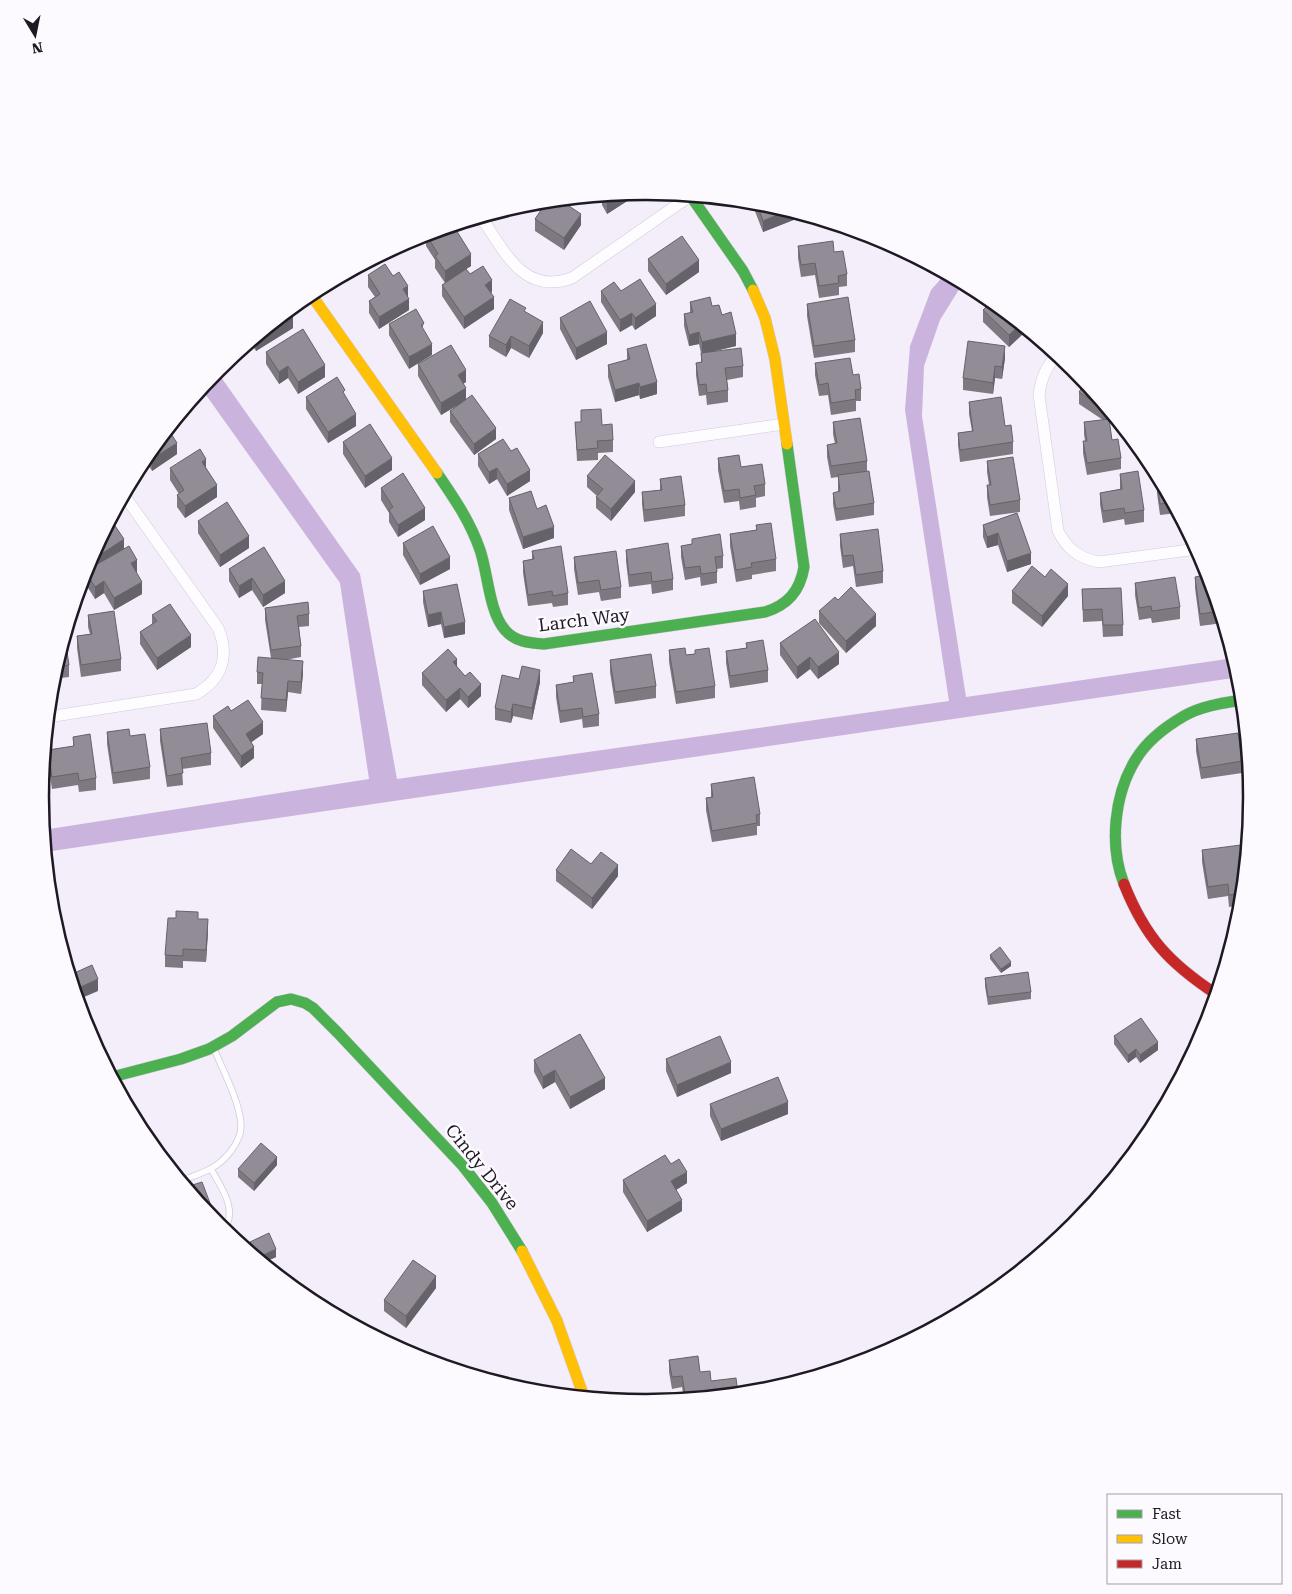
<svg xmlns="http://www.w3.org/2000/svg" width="1292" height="1594" font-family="'Roboto Serif',serif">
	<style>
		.water { fill: #cab4dd }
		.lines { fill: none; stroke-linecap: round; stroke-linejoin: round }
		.lane-casing { stroke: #d1cbd7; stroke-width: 7 }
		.street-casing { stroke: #d1cbd7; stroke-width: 12 }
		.fast-casing { stroke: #d1cbd7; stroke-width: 12 }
		.slow-casing { stroke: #d1cbd7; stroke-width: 12 }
		.jam-casing { stroke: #d1cbd7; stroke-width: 12 }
		.lane { stroke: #fdfcfe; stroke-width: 5.5 }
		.street { stroke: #fdfcfe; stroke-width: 11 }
		.fast { stroke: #4caf50; stroke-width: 11 }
		.slow { stroke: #ffc107; stroke-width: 11 }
		.jam { stroke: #c62828; stroke-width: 11 }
		.wall { fill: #7e7881 }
		.shaded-wall { fill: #666269 }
		.building { fill: #928c96; stroke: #666269 }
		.labels { text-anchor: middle; stroke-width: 5; stroke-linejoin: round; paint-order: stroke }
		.street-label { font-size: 18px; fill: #1e1923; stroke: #fcf9ff }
		.rim { fill: none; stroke: #1e1923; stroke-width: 2.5 }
	</style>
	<rect width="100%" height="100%" fill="#f4edfa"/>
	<path class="water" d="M946,273L963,283L940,320L924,366L922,416L966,697L1234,658L1240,677L45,852L43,830L369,779L340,583L201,388L216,370L360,574L397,779L949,701L905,410L910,346L931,290Z"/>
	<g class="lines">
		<defs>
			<path id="lane" d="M211,1169C222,1189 238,1209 224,1231
				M181,1181C190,1177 201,1174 210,1169C224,1162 241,1143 241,1126C241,1105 223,1070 214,1049"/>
			<path id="street" d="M481,217C504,250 523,296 572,278L690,196
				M1058,355C1046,365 1041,379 1039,395L1058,531C1067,549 1079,558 1099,562L1197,549
				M659,442L784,424
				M48,717L196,694C222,679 230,656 218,628L124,495"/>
			<path id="fast" d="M690,195L743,271L753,290
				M437,473C454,498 470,521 480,550C488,573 489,612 505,630C515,642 530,643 544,644L765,612C788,605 800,591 804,567L787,444
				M1124,884C1109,846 1114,794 1136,759C1147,741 1165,727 1184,716C1201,706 1223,703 1242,700
				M112,1077L181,1059L209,1049L232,1036L277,1002L291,999L305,1003L313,1008L338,1033L463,1166L492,1203L522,1251"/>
			<path id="slow" d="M753,290L765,318L775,359L787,444
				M310,293L437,473
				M522,1251L557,1321L584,1397"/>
			<path id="jam" d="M1124,884C1145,937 1169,963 1216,994"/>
		</defs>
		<use href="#lane" class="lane-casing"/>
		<use href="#street" class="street-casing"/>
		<use href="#fast" class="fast-casing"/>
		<use href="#slow" class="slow-casing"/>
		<use href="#jam" class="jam-casing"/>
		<use href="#lane" class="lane"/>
		<use href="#street" class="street"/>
		<use href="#fast" class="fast"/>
		<use href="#slow" class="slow"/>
		<use href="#jam" class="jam"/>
	</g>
	<path class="wall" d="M635,192V196L607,214L602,205V198L600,196Z
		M570,198V207L581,225L564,250L535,231V219Z
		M751,201L764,203L801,214V217L763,232Z
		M426,234L471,266L466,269L470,274L492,292L491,293L494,309L464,329L442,296V285L445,283L435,268V260L426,246Z
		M798,246L834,252L847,274V286L839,287V295L819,298L815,275L801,277L798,258Z
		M648,259L699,272L666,295L648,271Z
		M368,275L393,276L408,296L409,310L379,329L369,313V301L375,297L368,287Z
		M601,291L656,316L635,330L632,325L620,332L601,302Z
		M690,302L712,306L722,315L736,346L711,352L743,366V377L727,380L728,390V402L707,405L706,395L699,396L696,375V363L701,362V353L699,344L689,346L684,326V314L690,313Z
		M807,304L855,340V352L814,358L807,316Z
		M289,310L293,328L256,351L250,342Z
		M983,310L1027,330L1009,347L983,322Z
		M526,312L543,333L529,358L511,348L506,357L489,347V336Z
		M560,318L607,344L576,360L560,329Z
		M424,323L409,369L389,335V324Z
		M627,349L657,394L640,399L639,395L615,402L608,377V365L627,360Z
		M266,352L325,377L298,394L288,378L279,384L266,364Z
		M1005,358L1002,379L995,378L993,394L963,390V378Z
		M815,363L853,375L861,389V401H856V411L831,415L828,395L819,396L815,375Z
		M418,364L466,382L463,384L466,399L496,439L474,455L450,422V411L458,405L441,415L418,376Z
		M1086,382L1113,415L1109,420L1112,440L1121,458V469L1087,475L1083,453V441H1085L1084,434V422L1103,420L1079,404V392Z
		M345,396L356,426L328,443L306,409V397Z
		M969,402L1005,426L1013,442V454L960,462L958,445V433L972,431L969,414Z
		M581,410L602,425L613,440V452L598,453V460L577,461L575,422H581Z
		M176,418V428L170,432L177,454L152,471L144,458Z
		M833,422L867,461V471L874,503V515L836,521L833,504V493L838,492V477L831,478L827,457V445L835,444L833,434Z
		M343,442L392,470L365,488L343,454Z
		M478,454L530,481L507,496L497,479L489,484L478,466Z
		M718,458L741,467L765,484V496L756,498V507L740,510L739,501L724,503L718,470Z
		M987,461L1020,500V512L990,516L987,497V485H989L987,472Z
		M170,468H206L217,497L185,518L177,507V495L179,494L170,480Z
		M1120,474L1144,510V522L1125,525L1124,519L1103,523L1100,504V493L1120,489Z
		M587,476L635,492L611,521L596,508V497L597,496L587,487Z
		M660,479L685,505V516L644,522L642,504V492L660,490Z
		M1161,480L1180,517H1178L1177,513L1160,515L1157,493V481Z
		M381,488L425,520L398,537L389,522V513L381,500Z
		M509,498L554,538L523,549L509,510Z
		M1017,513L1031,564L1007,572L998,545L987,548L983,537V525Z
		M110,521L124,549L137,572H136L142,594L114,610L104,593L95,599L85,583V571L92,568L88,562Z
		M198,521L249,548L220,567L198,533Z
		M756,525L776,559V571L752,575V579L736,582L730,546V534L756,530Z
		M840,534L883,571V583L856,587L853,566L843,568L840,546Z
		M692,539L723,556V568L717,569V583L701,586L700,577L685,580L681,557V546L692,544Z
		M403,543L450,569L420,585L403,555Z
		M264,547L285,593L263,607L252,590L239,598L229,581V569Z
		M626,550L673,579V590L652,594L651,584L629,587L626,561Z
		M532,551L568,593V605L553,607L552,603L528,606L523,573V561L532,559Z
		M574,557L621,587V598L601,601L599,592L578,595L574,569Z
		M1209,574L1223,623L1200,626L1195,588V577Z
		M1135,583L1180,607V619L1152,623L1151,618L1139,620L1135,595Z
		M1082,589L1123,625V636L1103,637L1102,621L1083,622Z
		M423,591L465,634L444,638L441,624L428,627L423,602Z
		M1012,591L1068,596L1042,627L1012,603Z
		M838,600L876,626L846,653L819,623V611Z
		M265,608L309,614V626L299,627L301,646V657L285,660L303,673L301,694L288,692L286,712L261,710L262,684H257V672L271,658L265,620Z
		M88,615L121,659V671L81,677L77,648V636L90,634L88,627Z
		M152,615L191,647L157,670L140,644V632L152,624Z
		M64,639L69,665V677L52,679Z
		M746,643L768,670V682L730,688L726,663V651L746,648Z
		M780,643L839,664L818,679L810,669L797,679L780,655Z
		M669,650L686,655L695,654V650L715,686V698L676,704L669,662Z
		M610,660L656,686V698L615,704L610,672Z
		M457,667L481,696L468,708L460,699L446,712L422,685V673Z
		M573,676L599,714V726L583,728L582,719L560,723L556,697V685L573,682Z
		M519,679L540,682L532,720L513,716L511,723L495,720V708Z
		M231,711L263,734L251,742L254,758L241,768L213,728V716Z
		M160,729L211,753V765L182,769L183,785L167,787L160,741Z
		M107,732L150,767V779L113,784L107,744Z
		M73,737L96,778V790L79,792L78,785L52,789L48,762V750L73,746Z
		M1196,739L1242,761V773L1201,779L1196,751Z
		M711,784L760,814V826H757V835L712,842L706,810V798L711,797Z
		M1202,850L1245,870L1241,905L1229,907L1228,896L1208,899L1202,862Z
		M591,864L618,876L592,909L556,881V870Z
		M198,919L208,931L206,962L183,961V968L165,967V955Z
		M990,955L1011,966L1001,973L990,959Z
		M985,978L1031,992V999L988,1005L985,986Z
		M1114,1036L1158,1050L1140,1063L1136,1057L1128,1063L1114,1044Z
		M666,1059L731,1073L677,1097L666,1071Z
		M534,1060L605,1089L570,1109L555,1082L543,1089L534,1072Z
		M710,1104L788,1114L721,1141L710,1116Z
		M671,1164L687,1183L676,1190L682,1211L647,1232L623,1192V1180Z
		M277,1165L254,1191L238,1177V1169Z
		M250,1242L276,1257L263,1263L251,1253L250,1250Z
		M436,1288L406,1328L384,1311V1300Z
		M669,1360L700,1372L711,1381L738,1394L684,1399L682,1387L672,1389L669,1372Z"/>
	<path class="shaded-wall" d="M635,192V196L607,214V202L621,194Z
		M570,198V209L566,204Z
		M537,202L524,209V204Z
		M789,210L801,214V217L763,232V221Z
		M581,214V225L564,250V238Z
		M471,254V266L445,283V271Z
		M377,257L345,279V274Z
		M699,260V272L666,295V284Z
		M492,280V292L485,296V285Z
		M408,286V297L403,289Z
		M494,297V309L464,329V317Z
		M409,299V310L379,329V317Z
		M656,304V316L635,330V318Z
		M632,313V325L620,332V320Z
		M293,316V328L256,351V339Z
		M543,322V333L529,358V346Z
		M1021,324L1027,330L1009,347V335Z
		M607,332V344L576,360V348Z
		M699,332V344L689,346V335Z
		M736,334V346L702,354V342Z
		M511,336V348L506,357V345Z
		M250,342V344L242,348Z
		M432,344V355L409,369V357Z
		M1005,346V358L1002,379V367Z
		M325,365V377L298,394V382Z
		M288,366V378L279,384V372Z
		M995,366V378L993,394V383Z
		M466,370V382L458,387V375Z
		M657,382V394L640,399V387Z
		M639,383V395L615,402V390Z
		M466,388V400L441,415V403Z
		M1108,410L1113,415L1108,423Z
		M356,414V426L328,443V432Z
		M176,418V428L165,436V432Z
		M496,428V439L474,455V444Z
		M177,443V454L152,471V459Z
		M392,458V470L365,488V476Z
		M206,459V471L202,462Z
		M497,468V479L489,484V472Z
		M530,470V481L507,496V484Z
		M635,481V492L611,521V509Z
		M217,485V497L185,518V506Z
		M425,508V520L398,537V525Z
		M554,527V538L523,549V537Z
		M998,533V545L987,548V537Z
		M249,536V548L220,567V555Z
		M124,539V551L94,570V559Z
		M1031,553V564L1007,572V561Z
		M450,557V569L420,585V574Z
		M137,560V572L131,575V563Z
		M252,578V590L239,598V586Z
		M104,581V593L95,599V587Z
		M285,581V593L263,607V595Z
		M142,582V594L114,610V598Z
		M1068,584V596L1042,627V616Z
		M441,612V624L428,627V615Z
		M876,614V626L846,653V641Z
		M465,622V634L444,638V627Z
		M191,635V647L157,670V658Z
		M839,652V664L818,679V667Z
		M810,657V669L797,679V667Z
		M457,659V670L453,662Z
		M303,661V673L301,694V682Z
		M540,670V682L532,720V708Z
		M288,681V692L286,712V700Z
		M481,684V696L468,708V697Z
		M460,688V699L446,712V700Z
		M513,704V716L511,723V712Z
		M263,722V734L246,746V734Z
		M254,747V758L241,768V756Z
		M618,865V876L592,909V898Z
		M208,919V931L206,962V950Z
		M1011,962V966L1001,973V969Z
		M98,979V991L77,1000L74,990Z
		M1158,1042V1050L1140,1063V1055Z
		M1136,1049V1057L1128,1063V1055Z
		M731,1062V1073L677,1097V1085Z
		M555,1070V1082L543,1089V1077Z
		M605,1078V1089L570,1109V1097Z
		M788,1102V1114L721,1141V1129Z
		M277,1157V1165L254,1191V1183Z
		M687,1172V1183L671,1193V1181Z
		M682,1200V1211L647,1232V1221Z
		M213,1211V1220L207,1213Z
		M276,1249V1257L263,1263L257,1258Z
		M436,1276V1288L406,1328V1316Z"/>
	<path class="building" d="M621,194L607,202L603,195Z
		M569,199L566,204L581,214L564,238L535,219L547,201Z
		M756,202L764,203L789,210L763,221Z
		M453,225L471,254L445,271L435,256L438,254L426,234L428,233Z
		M682,236L699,260L666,284L648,259Z
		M833,241L834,252L843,251L847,274L838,276L839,283L819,286L815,263L801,265L798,246Z
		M385,264L393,276L399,272L408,286L403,289L409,299L379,317L369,301L380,294L368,275Z
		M483,266L492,280L485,285L494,297L464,317L442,285L466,269L470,274Z
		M640,279L656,304L635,318L632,313L620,320L601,291L614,282L621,291Z
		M710,297L712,306L719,305L722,315L731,312L736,334L702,342L699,332L689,335L684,314L693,312L690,302Z
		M848,297L855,340L814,346L807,304Z
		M510,299L526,308L524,311L543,322L529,346L511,336L506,345L489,336Z
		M590,301L607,332L576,348L560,318Z
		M992,301L1021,324L1009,335L983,310Z
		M416,309L424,323L421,325L432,344L409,357L389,324Z
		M289,310L293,316L256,339L255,338Z
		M303,329L325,365L298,382L288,366L279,372L266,352Z
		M968,341L1005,346L1002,367L995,366L993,383L963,378Z
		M646,344L657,382L640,387L639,383L615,390L608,365L630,359L627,349Z
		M451,345L466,370L458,375L466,388L441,403L418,364Z
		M741,348L743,366L725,368L728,390L707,393L706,384L699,385L696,363L702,362L701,353Z
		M850,358L853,375L859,374L861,389L855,390L856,399L831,403L828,383L819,385L815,363Z
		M337,377L345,390L343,392L356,414L328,432L306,397Z
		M1086,382L1108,410V411L1079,392Z
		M472,395L496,428L474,444L450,411Z
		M1001,397L1005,426L1011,425L1013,442L960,450L958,433L973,431L969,402Z
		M601,409L602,425L612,424L613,440L597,441L598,448L577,450L575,422H581V410Z
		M860,418L867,461L831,466L827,445L837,443L833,422Z
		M1109,419L1112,440L1118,439L1121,458L1087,463L1083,441H1087L1084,422Z
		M370,424L392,458L365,476L343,442Z
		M168,429L177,443L152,459L148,453Z
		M503,439L511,451L517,448L530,470L507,484L497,468L489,472L478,454Z
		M200,449L206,459L202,462L217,485L185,506L177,495L184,490L170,468Z
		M605,455L635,481L611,509L596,497L603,489L587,476Z
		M739,455L741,467L762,464L765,484L754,486L756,495L740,498L739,489L724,491L718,458Z
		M1013,457L1020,500L990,505L987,485H991L987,461Z
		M869,471L874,503L836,509L833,493L840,491L838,475Z
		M1138,471L1144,510L1125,513L1124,508L1103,511L1100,493L1122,489L1120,474Z
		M403,473L425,508L398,525L389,510L393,507L381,488Z
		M681,476L685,505L644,510L642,492L662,490L660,479Z
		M1161,480L1172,502L1160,504L1157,481Z
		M531,491L537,509L546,505L554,527L523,537L509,498Z
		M227,502L249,536L220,555L198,521Z
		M1017,513L1031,553L1007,561L998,533L987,537L983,525Z
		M111,520L124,539L94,559L91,555L110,521Z
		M771,523L776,559L751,563L752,567L736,570L730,534L757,530L756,525Z
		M433,526L450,557L420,574L403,543Z
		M878,529L883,571L856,575L853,555L843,556L840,534Z
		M720,534L723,556L715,557L717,572L701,574L700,566L685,568L681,546L692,544V539Z
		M668,543L673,579L652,582L651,572L629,575L626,550Z
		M129,546L137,560L131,563L142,582L114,598L104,581L95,587L85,571Z
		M561,546L568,593L553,596L552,591L528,595L523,561L534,559L532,551Z
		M264,547L285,581L263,595L252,578L239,586L229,569Z
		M616,551L621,587L601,590L599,580L578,583L574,557Z
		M1032,566L1045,577L1051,569L1068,584L1042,616L1012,591Z
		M1209,574L1220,611L1200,614L1195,577Z
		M1175,577L1180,607L1152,611L1151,606L1139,608L1135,583Z
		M457,584L465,622L444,627L441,612L428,615L423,591Z
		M851,587L876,614L846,641L819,611L835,597L838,600Z
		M1121,588L1123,625H1103L1102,609L1083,610L1082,589Z
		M308,602L309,614L297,616L301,646L271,650L265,608Z
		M170,604L191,635L157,658L140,632L157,621L152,615Z
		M114,611L121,659L81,665L77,636L92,634L88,615Z
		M815,619L839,652L818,667L810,657L797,667L780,643Z
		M64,639H65L69,665L55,667Z
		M763,640L768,670L730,676L726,651L747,648L746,643Z
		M685,648L686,655L695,654V650L709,648L715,686L676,692L669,650Z
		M448,649L457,659L453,662L465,676L470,672L481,684L468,697L460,688L446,700L422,673Z
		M651,654L656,686L615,692L610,660Z
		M258,657L303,661L301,682L288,681L286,700L261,698L263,673L257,672Z
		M522,666L540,670L532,708L513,704L511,712L495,708L502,675L519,679Z
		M592,673L599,714L583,717L582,708L560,711L556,685L574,682L573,676Z
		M248,700L263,722L246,734L254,747L241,756L213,716L228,706L231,711Z
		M207,723L211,753L181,758L183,773L167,776L160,729Z
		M129,729L130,736L145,734L150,767L113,773L107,732Z
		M1238,733L1242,761L1201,768L1196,739Z
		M90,734L96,778L79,781L78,773L52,777L48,750L74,746L73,737Z
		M754,777L760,814L756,815L757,823L712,831L706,798L713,797L711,784Z
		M1241,845L1245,870L1243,893L1229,895L1228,884L1208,887L1202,850Z
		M571,849L591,864L601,852L618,865L592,898L556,870Z
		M176,911L198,912V919H208L206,950L183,949V956L165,955L168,918H176Z
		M1000,947L1011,962L1001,969L990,955Z
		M92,965L98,979L74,990L70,975Z
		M1028,972L1031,992L988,997L985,978Z
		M1141,1018L1158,1042L1140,1055L1136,1049L1128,1055L1114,1036Z
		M580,1034L605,1078L570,1097L555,1070L543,1077L534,1060Z
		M720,1036L731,1062L677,1085L666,1059Z
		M778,1077L788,1102L721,1129L710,1104Z
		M261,1143L277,1157L254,1183L238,1169Z
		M665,1155L671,1164L679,1159L687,1172L671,1181L682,1200L647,1221L623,1180Z
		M202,1182L213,1211L207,1213L186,1187Z
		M269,1233L276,1249L257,1258L250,1242Z
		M413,1260L436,1276L406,1316L384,1300Z
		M978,1296L987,1298L976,1304Z
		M698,1356L700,1372L710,1371L711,1381L736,1378L738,1394L686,1399L682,1376L672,1377L669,1360Z"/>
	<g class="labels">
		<g class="street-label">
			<text transform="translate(584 620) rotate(-7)" y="6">Larch Way</text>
			<text transform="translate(482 1167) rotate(51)" y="6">Cindy Drive</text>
		</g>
	</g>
	<path d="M0 0H1292V1594H0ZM49 797a597 597 0 1 1 1194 0a597 597 0 1 1-1194 0Z" fill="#fcf9ff" fill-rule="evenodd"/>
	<path class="rim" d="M49 797a597 597 0 1 1 1194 0a597 597 0 1 1-1194 0Z"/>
	<rect x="1107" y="1494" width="175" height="90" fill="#fcf9ff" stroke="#a39fa7"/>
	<rect x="1117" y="1510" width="25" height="8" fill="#4caf50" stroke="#a39fa7"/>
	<text x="1152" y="1519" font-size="15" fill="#1e1923">Fast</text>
	<rect x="1117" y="1535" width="25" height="8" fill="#ffc107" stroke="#a39fa7"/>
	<text x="1152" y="1544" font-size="15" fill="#1e1923">Slow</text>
	<rect x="1117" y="1560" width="25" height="8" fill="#c62828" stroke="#a39fa7"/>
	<text x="1152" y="1569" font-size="15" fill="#1e1923">Jam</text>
	<g transform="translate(35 35) rotate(170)" stroke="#fcf9ff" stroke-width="4" paint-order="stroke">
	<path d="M0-4L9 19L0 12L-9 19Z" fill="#1e1923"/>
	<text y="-8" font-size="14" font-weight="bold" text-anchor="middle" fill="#1e1923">N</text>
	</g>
</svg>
